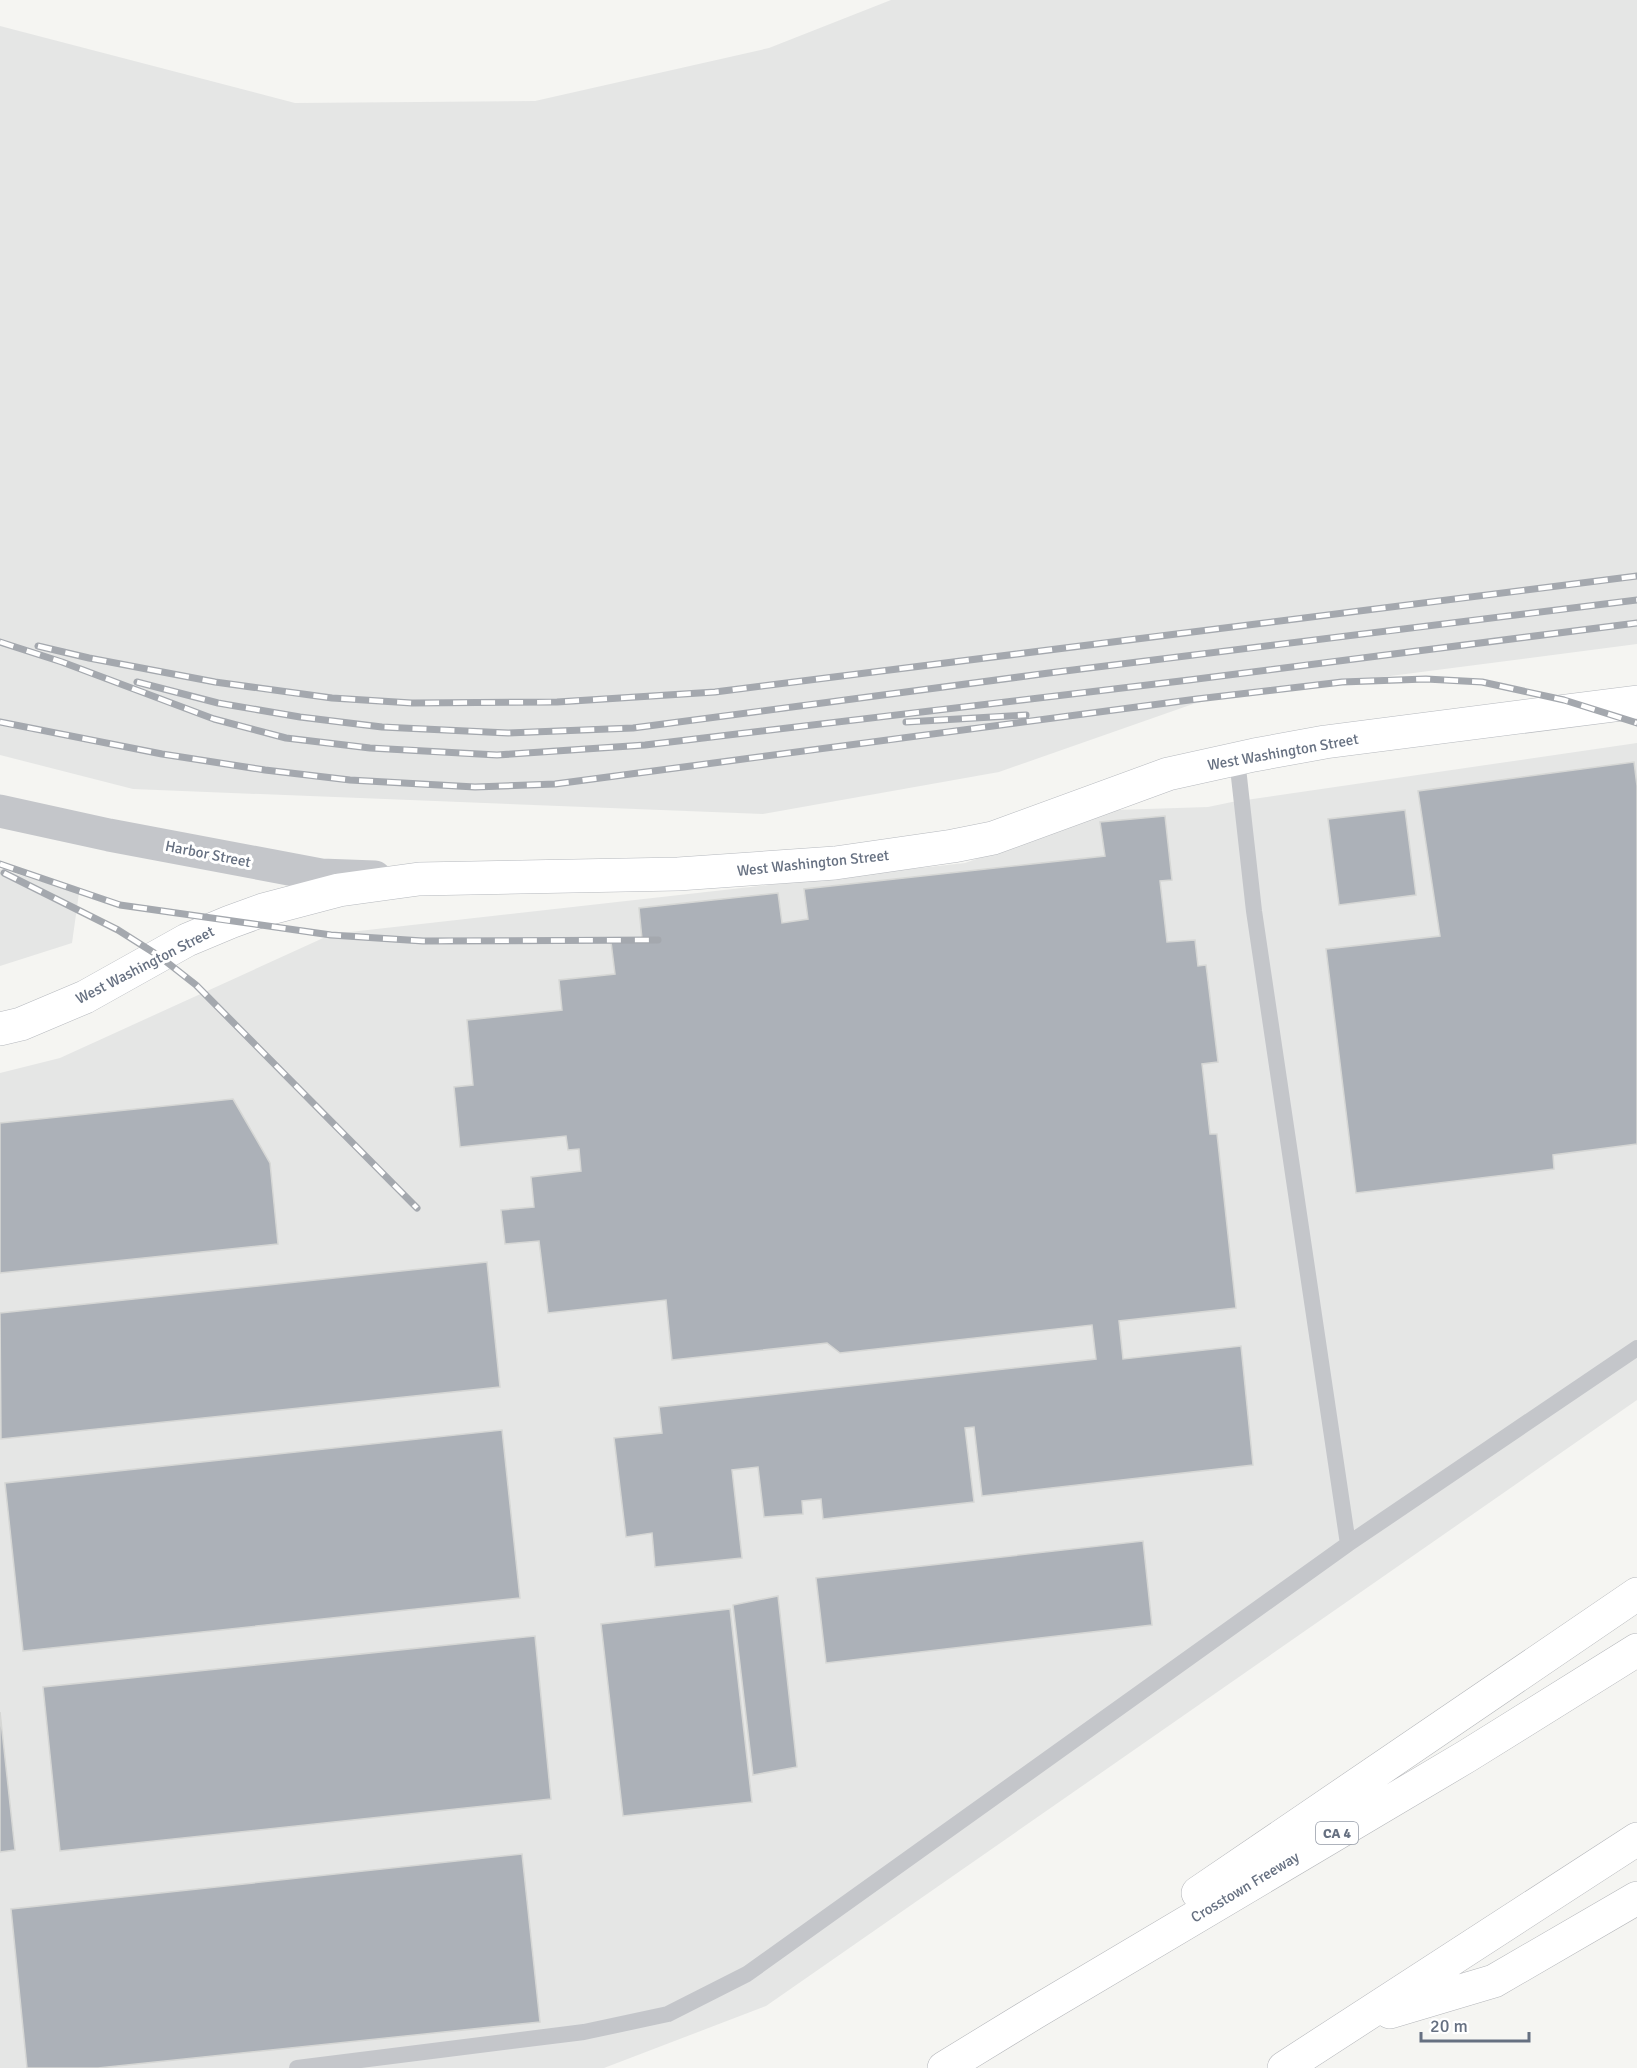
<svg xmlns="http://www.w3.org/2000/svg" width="1637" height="2068" font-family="Signika,sans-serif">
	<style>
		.built { fill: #e5e6e5 }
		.building { fill: #acb1b8; stroke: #d6d7d5; stroke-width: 1.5 }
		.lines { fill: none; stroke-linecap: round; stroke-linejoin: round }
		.secondary-casing { stroke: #b6b9be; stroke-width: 34 }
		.highway-casing { stroke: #b4b6ba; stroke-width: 34 }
		.lane { stroke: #c4c6ca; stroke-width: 16 }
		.street { stroke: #c4c6ca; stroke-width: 33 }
		.secondary { stroke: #fff; stroke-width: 33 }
		.highway { stroke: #fff; stroke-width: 33 }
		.rail-casing { stroke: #a4a8ae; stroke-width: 7 }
		.rail { stroke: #fff; stroke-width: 4.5; stroke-dasharray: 14; stroke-linecap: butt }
		.labels { text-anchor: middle; stroke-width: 6; stroke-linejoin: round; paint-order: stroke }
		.shield { fill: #fff; stroke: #949ba7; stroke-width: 1.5 }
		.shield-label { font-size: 14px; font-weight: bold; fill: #667081 }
		.street-label { font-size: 15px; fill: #667081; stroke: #fff }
	</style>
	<rect width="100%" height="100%" fill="#f5f5f2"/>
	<path class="built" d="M891,0H1637V644L1213,699L1193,704L999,772L763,814L133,789L0,755V26L295,103L535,101L769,48Z
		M1637,743V1400L766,2006L604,2068H0V1073L60,1058L332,934L965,863L1115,810L1208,807L1232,802Z
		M0,869L79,893L72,943L0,966Z"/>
	<path class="building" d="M1634,762L1637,786V1144L1553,1155L1554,1169L1356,1193L1326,949L1440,936L1418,791Z
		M1405,810L1416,895L1339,905L1328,819Z
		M1165,816L1172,880L1160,881L1167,942L1195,940L1198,966L1206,965L1218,1062L1202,1064L1210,1134H1217L1236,1308L1119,1321L1123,1359L1241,1346L1253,1465L982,1496L974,1427L965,1428L974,1502L823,1519L821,1499L802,1501L803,1514L764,1517L758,1467L732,1470L742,1558L655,1567L652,1533L626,1537L614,1438L662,1433L659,1407L1096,1359L1092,1325L840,1353L827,1343L672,1360L666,1300L548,1313L539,1241L505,1244L501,1210L534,1207L531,1177L581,1171L579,1149L568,1150L566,1136L460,1147L454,1087L473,1085L467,1020L562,1010L559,980L615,974L611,942L642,939L639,908L778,893L782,923L808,919L804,889L1105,856L1100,822Z
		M233,1099L270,1163L278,1244L0,1273V1123Z
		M487,1262L500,1387L1,1439L0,1313Z
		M502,1430L520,1598L23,1651L5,1483Z
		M1143,1541L1152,1625L826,1663L816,1578Z
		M778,1596L797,1767L753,1775L733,1605Z
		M730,1609L752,1802L623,1816L601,1624Z
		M535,1636L551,1799L60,1851L43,1687Z
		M0,1712L15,1850L0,1852Z
		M522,1854L540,2022L98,2068H27L11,1909Z"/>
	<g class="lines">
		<defs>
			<path id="secondary" d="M0,1029L21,1024L85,997L187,940L230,922L263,910L339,890L419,879L678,874L835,863L953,846L993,838L1168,774L1254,755L1325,742L1637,702"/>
			<path id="highway" d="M1198,1893L1637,1594
				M1390,2012L1494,1981L1637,1898
				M944,2068L1034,2013L1467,1756L1637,1650
				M1284,2068L1637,1839"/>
		</defs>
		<use href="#secondary" class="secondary-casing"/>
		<use href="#highway" class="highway-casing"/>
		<path class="lane" d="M1237,759L1254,911L1348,1544L1637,1348
			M297,2068L584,2032L668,2014L747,1974L1348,1544"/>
		<path class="street" d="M0,811L109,835L321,875L375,877"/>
		<use href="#secondary" class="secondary"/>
		<use href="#highway" class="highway"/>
		<defs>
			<path id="rail" d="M0,642L62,662L214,719L286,738L370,748L497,755L645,745L1189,680L1637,623
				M38,646L89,658L215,682L332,698L412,703L557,702L715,692L1637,576
				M137,682L218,703L300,717L382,727L508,733L633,728L1049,673L1637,600
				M0,722L162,754L265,770L350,780L475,787L555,784L1197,699L1342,682L1426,679L1482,682L1564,700L1637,723
				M906,722L1026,715
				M0,864L120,905L331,935L423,941L658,940
				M4,873L118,930L159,956L196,985L417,1208"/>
		</defs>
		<use href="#rail" class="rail-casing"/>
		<use href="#rail" class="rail"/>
	</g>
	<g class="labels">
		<rect class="shield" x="1316" y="1822" width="42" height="22" rx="4.5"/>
		<g class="shield-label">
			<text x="1337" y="1838">CA 4</text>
		</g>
		<g class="street-label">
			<text transform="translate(1283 752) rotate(-10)" y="5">West Washington Street</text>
			<text transform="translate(208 854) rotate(11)" y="5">Harbor Street</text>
			<text transform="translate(813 863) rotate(-6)" y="5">West Washington Street</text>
			<text transform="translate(145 965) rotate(-27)" y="5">West Washington Street</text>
			<text transform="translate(1245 1887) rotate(-31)" y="5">Crosstown Freeway</text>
		</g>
	</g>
	<path d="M1421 2032v9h108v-9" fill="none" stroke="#667081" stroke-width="3"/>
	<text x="1430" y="2032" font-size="18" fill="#667081" stroke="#ffffff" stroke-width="4.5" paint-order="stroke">20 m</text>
</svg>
